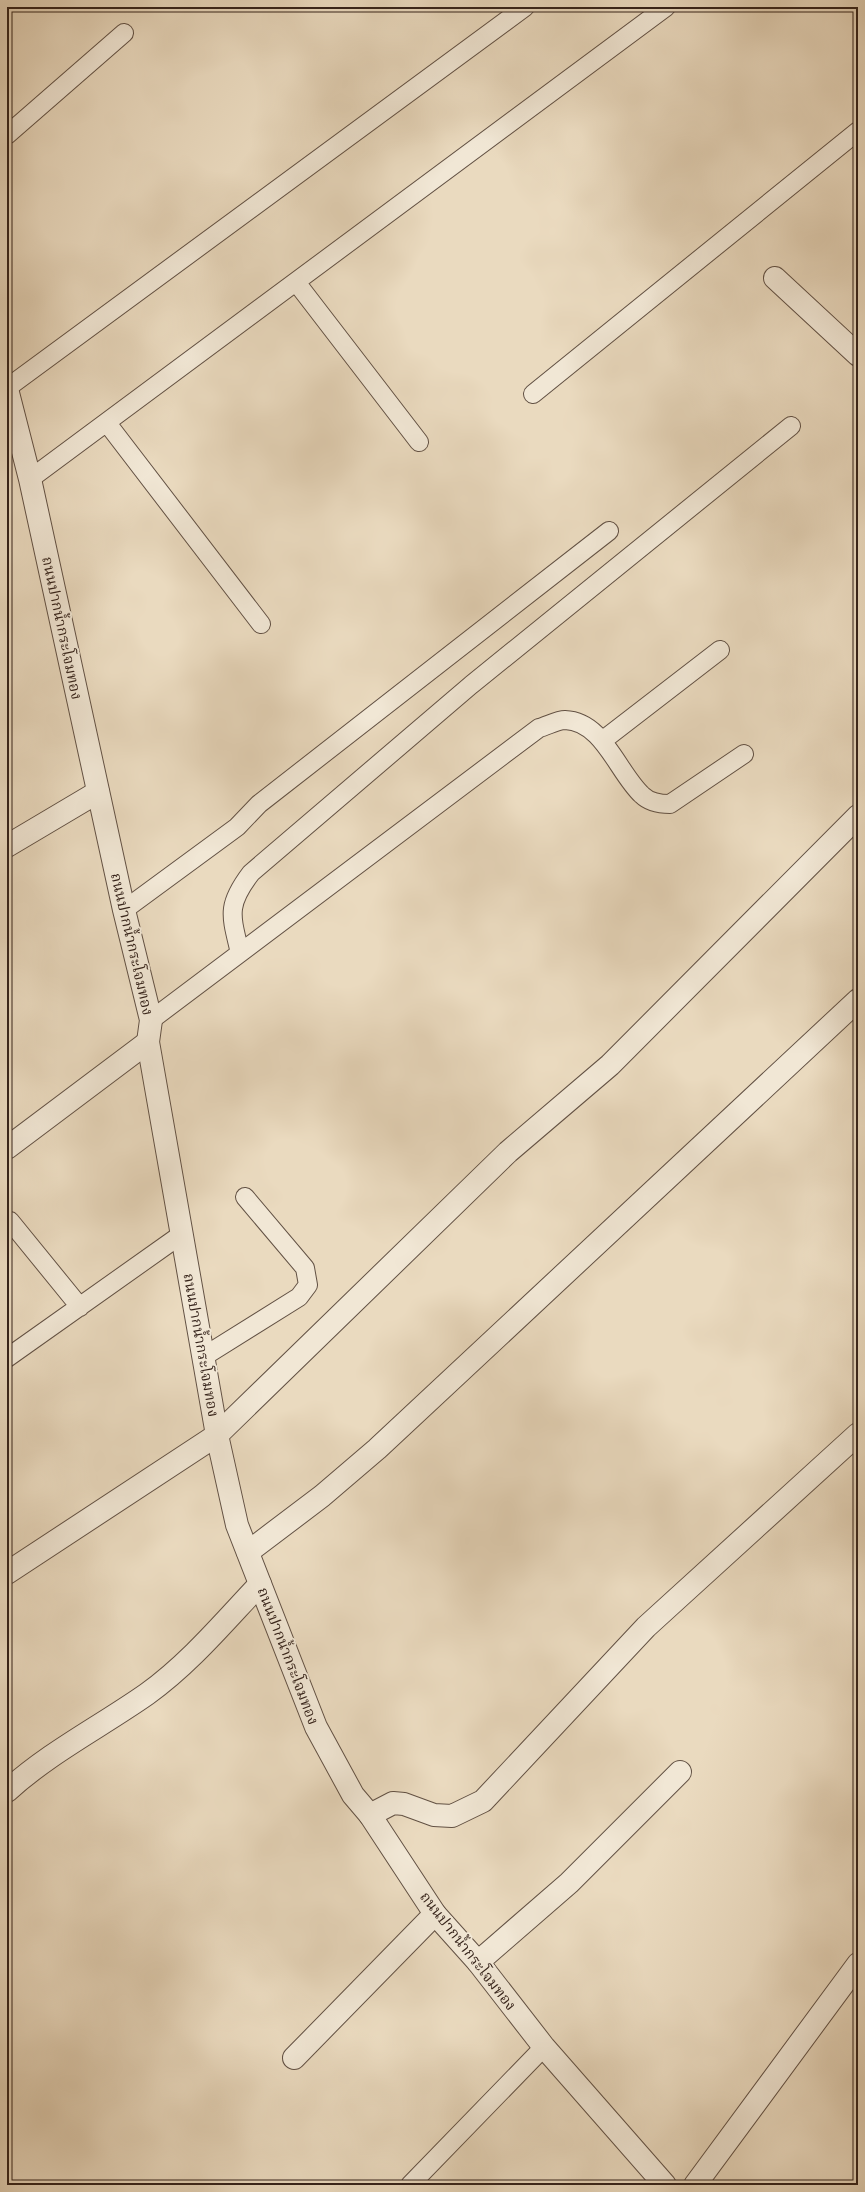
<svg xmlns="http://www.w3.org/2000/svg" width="865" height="2192" font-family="'IM FELL DW Pica','Noto Serif Thai',serif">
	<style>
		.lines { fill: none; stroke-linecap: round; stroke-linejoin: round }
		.service-casing { stroke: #625144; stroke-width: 20 }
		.minor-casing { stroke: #625144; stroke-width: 24 }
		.tertiary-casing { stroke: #625144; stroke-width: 24 }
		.service { stroke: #f1e7d5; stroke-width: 18 }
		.minor { stroke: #f1e7d5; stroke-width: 22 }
		.tertiary { stroke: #f1e7d5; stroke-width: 22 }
		.labels { text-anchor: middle; stroke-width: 4; stroke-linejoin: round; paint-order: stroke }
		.street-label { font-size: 15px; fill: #35231b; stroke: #f1e7d5 }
	</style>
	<rect width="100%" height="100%" fill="#eadabf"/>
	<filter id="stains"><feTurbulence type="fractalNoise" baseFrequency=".005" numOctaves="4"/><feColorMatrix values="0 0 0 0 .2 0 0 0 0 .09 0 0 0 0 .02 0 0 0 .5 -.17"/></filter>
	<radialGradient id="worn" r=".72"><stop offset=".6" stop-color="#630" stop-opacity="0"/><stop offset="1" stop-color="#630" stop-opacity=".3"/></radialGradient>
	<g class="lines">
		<defs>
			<path id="service" d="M7,135L124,33
				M296,282L419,442
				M7,388L525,7
				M533,394L858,131
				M107,423L261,624
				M30,479L666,7
				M602,741L720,650
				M124,910L237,827L259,804L609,531
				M240,953C231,915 226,906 251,873L471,685L791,426
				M151,1020L539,728C547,726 557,720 565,720C603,721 618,773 642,795C649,802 660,804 670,804L744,754
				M10,1221L80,1307
				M203,1357L299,1297L308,1285L305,1268L245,1197
				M7,1358L182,1234
				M410,2185L544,2047"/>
			<path id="minor" d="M775,278L858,355
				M7,846L98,792
				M7,1148L148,1042
				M248,1552L322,1496L377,1449L858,1000
				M7,1573L217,1435L508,1152L610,1065L858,816
				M7,1791C50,1752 100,1727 147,1694C190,1663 224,1622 260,1584
				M370,1815L393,1803L404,1804L434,1815L452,1816L483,1801L646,1627L858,1434
				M478,1962L569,1883L680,1772
				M294,2058L435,1914
				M695,2185L858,1964"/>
			<path id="tertiary" d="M7,389L30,479L124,910L151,1020L148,1042L217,1435L237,1525L316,1727L353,1795L370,1815L435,1914L478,1962L544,2047L665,2185"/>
		</defs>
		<use href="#service" class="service-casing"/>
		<use href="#minor" class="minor-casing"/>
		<use href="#tertiary" class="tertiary-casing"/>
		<use href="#service" class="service"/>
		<use href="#minor" class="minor"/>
		<use href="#tertiary" class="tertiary"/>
	</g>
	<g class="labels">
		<g class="street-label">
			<text transform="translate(62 628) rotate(78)" y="5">ถนนปากน้ำกระโจมทอง</text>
			<text transform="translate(132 944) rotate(77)" y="5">ถนนปากน้ำกระโจมทอง</text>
			<text transform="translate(201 1345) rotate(80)" y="5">ถนนปากน้ำกระโจมทอง</text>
			<text transform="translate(288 1656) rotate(69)" y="5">ถนนปากน้ำกระโจมทอง</text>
			<text transform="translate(468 1951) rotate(52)" y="5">ถนนปากน้ำกระโจมทอง</text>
		</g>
	</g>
	<rect width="865" height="2192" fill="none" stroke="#eadabf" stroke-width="24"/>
	<rect x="8" y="8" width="849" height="2176" fill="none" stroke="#35231b" stroke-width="2"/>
	<rect x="12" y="12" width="841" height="2168" fill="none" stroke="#35231b"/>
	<rect width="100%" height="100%" filter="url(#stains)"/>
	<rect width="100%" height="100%" fill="url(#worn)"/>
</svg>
